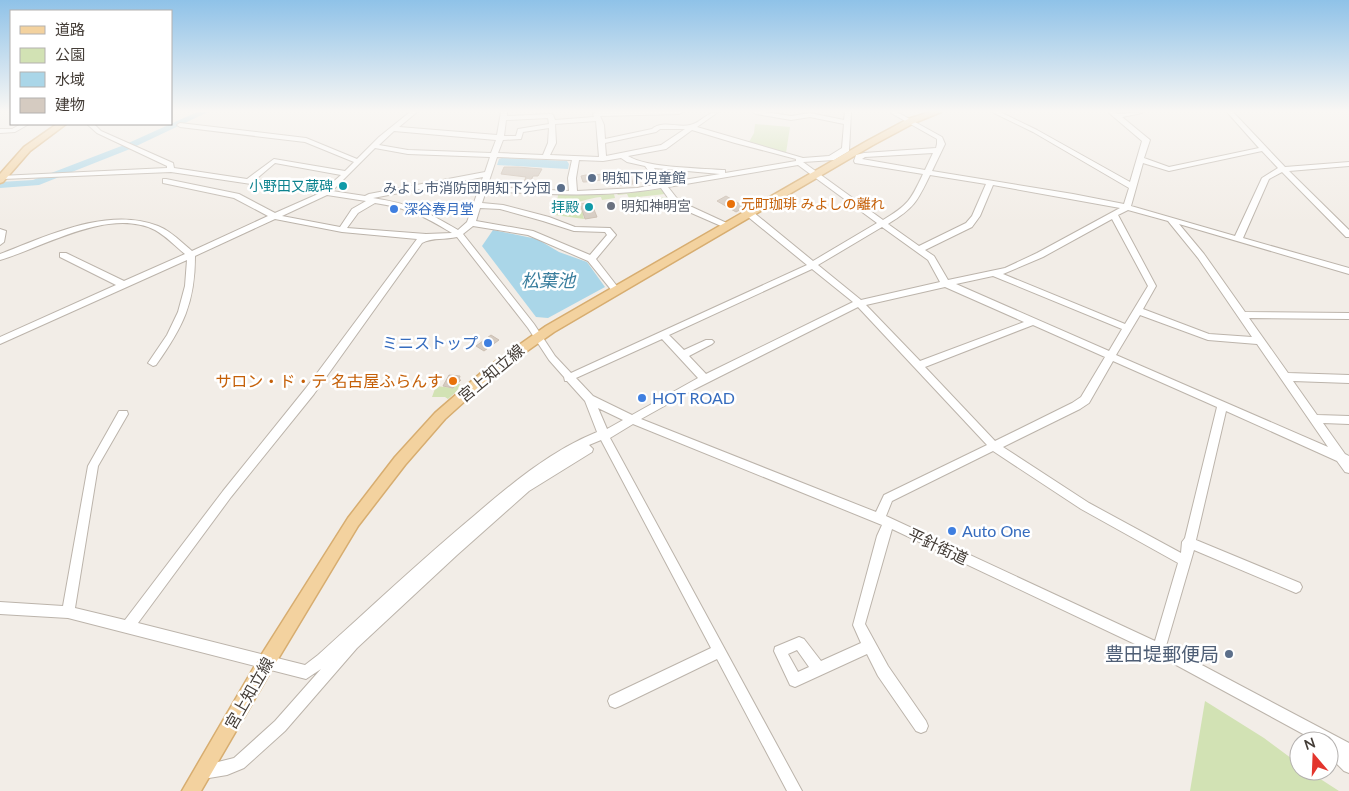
<svg xmlns="http://www.w3.org/2000/svg" width="1349" height="791" font-family="Lato,'Noto Sans JP',sans-serif">
	<style>
		.green { fill: #d2e2b4 }
		.water { fill: #aad6e8 }
		.lines { fill: none; stroke-linecap: round; stroke-linejoin: round }
		.river { fill: #aad6e8; fill-rule: evenodd }
		.building { fill: #d5cbc1; stroke: #ccbfb2 }
		.minor-casing { stroke: #bcb4ab; stroke-width: 2 }
		.major-casing { stroke: #d7ad70; stroke-width: 3 }
		.minor { fill: #fff; fill-rule: evenodd }
		.major { fill: #f3d29f; fill-rule: evenodd }
		.service-dot { fill: #5c6f8a; stroke: #fff; stroke-width: 2 }
		.culture-dot { fill: #0f9aa8; stroke: #fff; stroke-width: 2 }
		.food-dot { fill: #e8710a; stroke: #fff; stroke-width: 2 }
		.worship-dot { fill: #6b7280; stroke: #fff; stroke-width: 2 }
		.shop-dot { fill: #3f7fe0; stroke: #fff; stroke-width: 2 }
		.labels { text-anchor: middle; stroke-width: 5; stroke-linejoin: round; paint-order: stroke }
		.far-service-label { font-size: 14px; fill: #4e5e75; stroke: #fff; text-anchor: start }
		.far-culture-label { font-size: 14px; fill: #0d838f; stroke: #fff; text-anchor: end }
		.far-food-label { font-size: 14px; fill: #c56008; stroke: #fff; text-anchor: start }
		.far-worship-label { font-size: 14px; fill: #5b616d; stroke: #fff; text-anchor: start }
		.far-shop-label { font-size: 14px; fill: #366cbe; stroke: #fff; text-anchor: start }
		.shop-label { font-size: 16px; fill: #366cbe; stroke: #fff; text-anchor: start }
		.street-label { font-size: 16px; fill: #443d37; stroke: #fff }
		.food-label { font-size: 16px; fill: #c56008; stroke: #fff; text-anchor: end }
		.water-label { font-size: 18px; font-style: italic; fill: #3a7e9d; stroke: #fff }
		.near-service-label { font-size: 19px; fill: #4e5e75; stroke: #fff; text-anchor: end }
	</style>
	<rect width="100%" height="100%" fill="#f2ede7"/>
	<path class="green" d="M755,124L790,127L786,153L748,144L754,133Z
		M663,189L665,194L629,198L627,194L618,195L617,194Z
		M614,194L615,198L602,200L601,197C588,198 578,203 565,205L567,214L585,211L588,215H583L584,219L555,215L558,195Z
		M667,197L671,203L635,207L634,209L628,210L623,203Z
		M457,384H460L457,391L448,399L445,397H432L436,386L453,388Z
		M1205,701L1264,738L1299,764V771H1308L1339,791H1190Z"/>
	<path class="water" d="M502,158L567,161L569,164L568,169L497,165L499,159Z
		M493,230L537,239L559,252L587,262L605,287L548,318L536,317L482,246Z"/>
	<g class="lines">
		<path class="river" d="M197,112H208L130,149L39,185L0,188V182L33,180L124,145Z"/>
	</g>
	<path class="building" d="M504,167H518L542,169L538,176H533L528,187H522L526,177L501,174Z
		M630,171L633,184L620,185L619,178L585,182H583L581,176L586,175L594,178V175Z
		M726,196L745,207L736,212L717,201Z
		M591,202L597,217L585,219L580,204Z
		M491,335L499,340L484,351L476,346Z
		M449,375L460,376L459,380H461L453,388L443,386Z"/>
	<g class="lines">
		<defs>
			<path id="minor" d="M410,112H417L399,127L497,135L501,112H507V116L551,114L553,115L555,120L594,117L593,114L596,112H682L679,114L600,116L604,125L605,139L652,129C662,120 678,128 690,125C701,123 706,112 718,112L697,127L803,158L829,156L842,148L844,124L810,117L791,120L756,114L753,112H765L791,116L810,113L844,120L845,112H851L849,151L834,160L803,162L883,220C908,205 911,200 923,174L855,163L854,161L856,155L864,153L936,148L937,144V139L891,113L890,112H897L942,137L945,144L932,171L1073,194L1124,204L1129,188L1033,132L994,113L993,112H1000L1037,130L1130,182L1142,141L1108,112H1115L1118,114L1143,112L1142,113L1122,117L1150,140L1144,158L1169,167L1259,148L1227,112H1233L1285,167L1349,162V166L1289,171L1349,230V237H1346L1282,172L1269,179L1243,238L1349,268V274L1179,224L1204,254L1245,312L1349,313V319L1249,318L1288,373L1349,375V383L1293,381L1317,415L1349,416V424L1323,423L1345,454L1349,456V473L1345,472L1337,461L1226,411L1196,540L1300,583L1302,587L1300,591L1296,593L1194,550L1166,646L1349,743V773L1344,771L1329,756V741H1316L1154,653L892,529L865,624L888,666L926,721L928,726L926,731L921,733L916,731L878,676L867,654L795,687L790,685L774,651L775,647L799,637L804,639L821,661L861,643L853,625L877,536L882,525L633,424L610,438L802,791H787L717,659L620,706L615,708L610,706L608,701L610,696L711,648L601,440L589,445L593,449L592,452L529,491L457,555L357,648L285,731L244,768L227,775L203,779L198,777L196,772L198,767L234,758L275,721L321,669L306,679L68,618L0,614V602L63,606L88,466L119,411H127L128,414L98,466L75,608L125,620L223,491L306,388L417,239L342,232L275,219L195,256C195,303 183,327 156,365L153,366L148,363L167,335L178,312L185,286L187,260L0,344V337L116,285L60,257V253H66L124,281L185,254C175,246 166,236 155,230C109,207 44,247 0,260V254C47,236 108,206 158,226C171,231 181,242 192,251L268,216L234,198L163,183V179H166L239,194L275,213L318,194L171,172L3,179H0V176L167,168V166L97,133L87,124H94L101,131L173,163L174,168L247,179L274,159L345,171L354,162L305,142L180,127L177,125L180,123L306,138L357,159L379,137ZM548,118L549,124L518,129L516,136H504L506,120ZM596,121L599,157L550,155L556,143L555,124ZM549,128L548,143L543,155L498,153L503,140L521,139L523,132ZM660,129H685L661,145L606,156L605,143L656,132ZM692,130L735,143L796,159V161L725,173V170H722C698,168 647,168 628,156L666,149ZM394,131L496,140L491,153L408,150L379,145ZM375,148L408,154L490,157L485,172L369,194L365,196L332,191ZM1262,151L1278,168L1262,178L1235,236L1131,206L1143,163L1169,171ZM933,153L925,170L862,159L865,157ZM497,157L572,160L568,178L569,191L487,187ZM621,158L627,162L645,166L658,184L637,188L577,191L576,178L579,160L603,161ZM275,163L341,175L324,190L255,180ZM798,165L877,223L813,261L753,212H747V216L807,265L571,373L555,356L534,324L463,234L473,226L528,235L588,261L613,292L616,293L620,290L596,259L616,235L610,228L575,227L549,217L503,205L482,203L486,191C544,194 603,198 661,188L673,205L728,229L732,227L731,225L679,201L668,187ZM654,168L720,174L665,183ZM930,175L986,184L972,216L966,223L919,246L888,224C914,208 917,202 930,175ZM483,177L467,222L458,230C426,211 410,204 373,198ZM993,185L1120,208L1037,253L1005,268L948,280L934,256L925,250L972,227L980,216ZM327,195L366,201L352,209L340,227L282,216ZM375,203C408,208 424,216 452,233L426,234L347,228L358,213ZM480,208L500,209L543,221L574,231L605,232L607,235L590,255L533,231L476,221ZM1128,210L1168,221L1198,258L1252,337L1209,334L1143,309L1156,286L1118,215ZM1112,219L1148,286L1125,324L1003,274L1043,257ZM882,227L928,260L940,282L861,300L818,265ZM457,237L528,328L549,360L564,377L565,381H567L585,401L597,432C552,450 511,484 475,515C421,560 370,608 318,655L305,665L138,623L231,497L314,394L422,243C432,237 446,240 457,237ZM812,269L853,302L706,374L689,356L712,344L714,342L712,340H706L684,350L669,335ZM993,276L1122,329L1109,351L956,284ZM945,287L1024,322L920,361L866,305ZM858,307L987,445L884,495L876,512L641,419L693,390ZM1140,315L1208,340L1257,344L1328,447L1116,355ZM1033,325L1105,357L1081,397L1072,403L995,441L925,367ZM662,339L698,378L632,415L593,396L576,378ZM1113,361L1217,407L1185,538L1182,542L1181,553L1089,503L1003,447L1080,409L1089,403ZM598,408L623,420L607,429ZM993,451L1081,509L1178,563L1155,641L886,516L892,501ZM797,650L809,667L798,672L788,654Z
				M21,124H29L15,132L0,133V129H12Z
				M0,229L6,231L4,242L0,245Z"/>
			<path id="major" d="M930,112H941L914,123L873,145L554,332L496,373L445,419L405,465L358,526L272,669L201,791H182L260,657L348,518L395,457L435,413L488,367L546,326L867,141L908,119Z
				M57,124H66L30,151L3,182L0,183V174L24,147Z"/>
		</defs>
		<use href="#minor" class="minor-casing"/>
		<use href="#major" class="major-casing"/>
		<use href="#minor" class="minor"/>
		<use href="#major" class="major"/>
	</g>
	<linearGradient id="sky" x2="0" y2="1"><stop stop-color="#8fc2e8"/><stop offset="0.5" stop-color="#f9f7f4"/><stop offset="1" stop-color="#f9f7f4" stop-opacity="0"/></linearGradient>
	<rect width="1349" height="222" fill="url(#sky)"/>
	<g class="service-dot">
		<circle cx="592" cy="178" r="5"/>
		<circle cx="561" cy="188" r="5"/>
		<circle cx="1229" cy="654" r="5"/>
	</g>
	<g class="culture-dot">
		<circle cx="343" cy="186" r="5"/>
		<circle cx="589" cy="207" r="5"/>
	</g>
	<g class="food-dot">
		<circle cx="731" cy="204" r="5"/>
		<circle cx="453" cy="381" r="5"/>
	</g>
	<circle class="worship-dot" cx="611" cy="206" r="5"/>
	<g class="shop-dot">
		<circle cx="394" cy="209" r="5"/>
		<circle cx="488" cy="343" r="5"/>
		<circle cx="642" cy="398" r="5"/>
		<circle cx="952" cy="531" r="5"/>
	</g>
	<g class="labels">
		<g class="far-service-label">
			<text x="602" y="183">明知下児童館</text>
			<text x="551" y="193" text-anchor="end">みよし市消防団明知下分団</text>
		</g>
		<g class="far-culture-label">
			<text x="333" y="191">小野田又蔵碑</text>
			<text x="579" y="212">拝殿</text>
		</g>
		<g class="far-food-label">
			<text x="741" y="209">元町珈琲 みよしの離れ</text>
		</g>
		<g class="far-worship-label">
			<text x="621" y="211">明知神明宮</text>
		</g>
		<g class="far-shop-label">
			<text x="404" y="214">深谷春月堂</text>
		</g>
		<g class="shop-label">
			<text x="478" y="349" text-anchor="end">ミニストップ</text>
			<text x="652" y="404">HOT ROAD</text>
			<text x="962" y="537">Auto One</text>
		</g>
		<g class="street-label">
			<text transform="translate(491 373) rotate(-40)" y="6">宮上知立線</text>
			<text transform="translate(938 546) rotate(25)" y="6">平針街道</text>
			<text transform="translate(249 693) rotate(-60)" y="6">宮上知立線</text>
		</g>
		<g class="food-label">
			<text x="443" y="387">サロン・ド・テ 名古屋ふらんす</text>
		</g>
		<g class="water-label">
			<text x="548" y="287">松葉池</text>
		</g>
		<g class="near-service-label">
			<text x="1219" y="661">豊田堤郵便局</text>
		</g>
	</g>
	<rect x="10" y="10" width="162" height="115" fill="#ffffff" stroke="#b4b1af"/>
	<rect x="20" y="26" width="25" height="8" fill="#f3d29f" stroke="#b4b1af"/>
	<text x="55" y="35" font-size="15" fill="#443d37">道路</text>
	<rect x="20" y="48" width="25" height="15" fill="#d2e2b4" stroke="#b4b1af"/>
	<text x="55" y="60" font-size="15" fill="#443d37">公園</text>
	<rect x="20" y="72" width="25" height="15" fill="#aad6e8" stroke="#b4b1af"/>
	<text x="55" y="85" font-size="15" fill="#443d37">水域</text>
	<rect x="20" y="98" width="25" height="15" fill="#d5cbc1" stroke="#b4b1af"/>
	<text x="55" y="110" font-size="15" fill="#443d37">建物</text>
	<g transform="translate(1314 756) rotate(341)"><circle r="24" fill="#ffffff" stroke="#b4b1af"/>
	<path d="M0-4L9 19L0 12L-9 19Z" fill="#e3352d"/>
	<text y="-8" font-size="14" font-weight="bold" text-anchor="middle" fill="#443d37">N</text>
	</g>
</svg>
